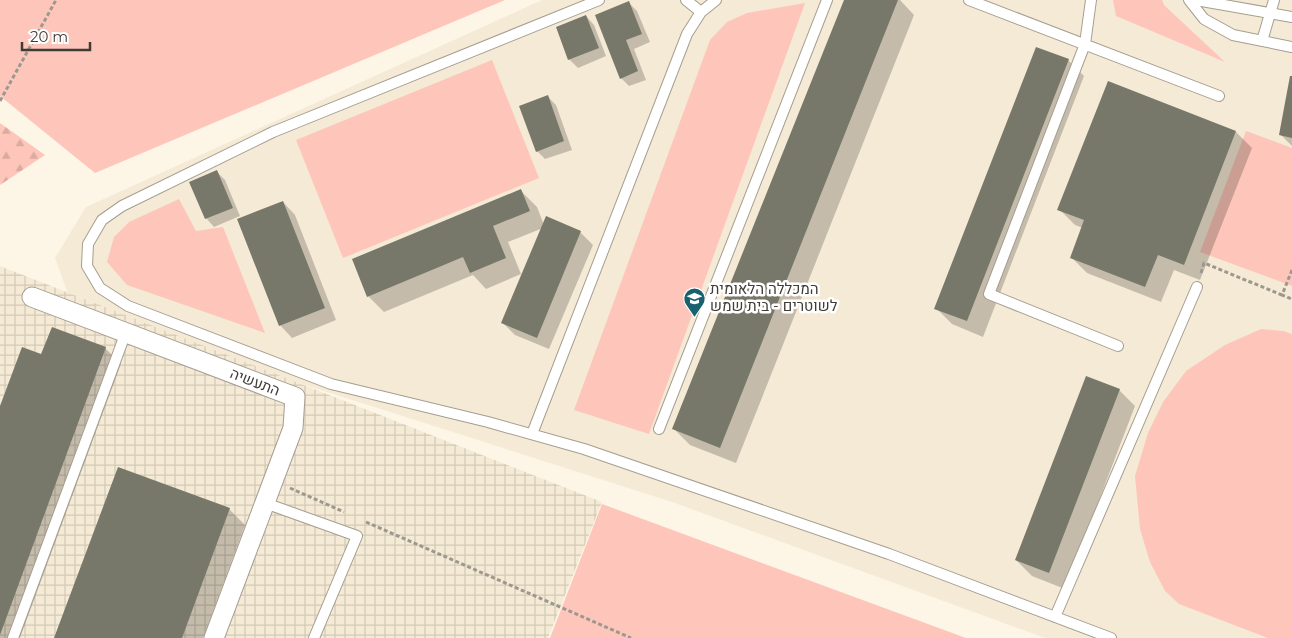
<svg xmlns="http://www.w3.org/2000/svg" width="1292" height="638" font-family="Montserrat,Heebo,sans-serif">
	<style>
		.built { fill: #f5ead5 }
		.industrial { fill: url(#industrial-grid) }
		.grass { fill: #fec6ba }
		.forest { fill: url(#forest-firs) }
		.shadow { fill: #0003 }
		.building { fill: #77786a }
		.lines { fill: none; stroke-linecap: round; stroke-linejoin: round }
		.service-casing { stroke: #a59e90; stroke-width: 12 }
		.minor-casing { stroke: #a59e90; stroke-width: 21 }
		.path { stroke: #9d988e; stroke-width: 3; stroke-dasharray: 4 2.5; stroke-linecap: butt }
		.service { stroke: #fff; stroke-width: 10 }
		.minor { stroke: #fff; stroke-width: 19 }
		.labels { text-anchor: middle; stroke-width: 5; stroke-linejoin: round; paint-order: stroke }
		.poi-label { font-size: 15px; fill: #3f3c36; stroke: #fff; text-anchor: start }
		.street-label { font-size: 15px; fill: #3f3c36; stroke: #fff }
	</style>
	<defs>
		<pattern id="industrial-grid" width="8" height="8" patternUnits="userSpaceOnUse" patternTransform="scale(1.25)"><rect width="8" height="8" fill="#f5ead5"/><path d="M0 4h8M4 0v8" fill="none" stroke="#d3cab7"/></pattern>
		<pattern id="forest-firs" width="22" height="20" patternUnits="userSpaceOnUse" patternTransform="scale(1.25)"><rect width="22" height="20" fill="#fec6ba"/><path d="M5 1l3.5 6h-7zM16 11l3.5 6h-7z" fill="#dbaba0"/></pattern>
	</defs>
	<rect width="100%" height="100%" fill="#fdf6e7"/>
	<path class="built" d="M542,0H1292V638H1045L672,502L120,326L73,308L55,258L86,207Z"/>
	<path class="industrial" d="M0,266L602,502L548,638H0Z"/>
	<path class="grass" d="M0,0H505L95,173L0,96Z
		M1113,0H1162L1164,5L1225,62L1116,16Z
		M805,3L649,434L574,410L710,40L727,22L747,13Z
		M492,60L539,178L343,258L296,140Z
		M1246,131L1292,148V286L1200,252Z
		M179,199L196,231L223,227L265,333L127,285L107,262L114,237L129,222Z
		M1261,329L1283,331L1292,334V638H1268L1179,604L1165,591L1150,562L1140,529L1135,476L1148,433L1163,402L1186,371L1225,345Z
		M602,504L966,638H550Z"/>
	<path class="forest" d="M0,123L45,155L0,185Z"/>
	<path class="shadow" d="M845,0H900L914,15L736,463L690,445L674,429Z
		M629,3L637,11L650,42L634,49L646,80L629,86L621,78Z
		M586,16L594,25L606,56L578,68L569,59Z
		M1068,60L1084,76L983,337L952,324L936,308Z
		M1292,78V146L1281,135Z
		M1109,82L1236,132L1252,148L1200,280L1174,270L1161,302L1087,273L1071,257L1083,228L1075,225L1059,209Z
		M548,97L556,105L572,150L545,159L537,151Z
		M217,172L225,180L240,216L214,227L206,218Z
		M521,191L537,207L544,225L580,232L593,245L549,349L515,335L503,323L543,228L508,242L521,274L486,289L473,275L384,312L368,296Z
		M283,202L295,215L336,320L292,338L280,325Z
		M105,348L121,364L20,638H0V409L42,356Z
		M1119,390L1135,406L1065,589L1032,576L1016,560Z
		M229,509L245,525L203,638H55Z"/>
	<path class="building" d="M844,0H898L720,448L672,429Z
		M629,1L642,34L626,40L638,71L620,79L595,15Z
		M586,15L599,48L568,60L556,27Z
		M1036,47L1069,59L967,321L934,309Z
		M1290,76H1292V138L1279,135Z
		M1108,81L1236,131L1184,265L1158,255L1145,287L1070,258L1084,220L1057,210Z
		M548,95L564,141L536,152L519,106Z
		M217,170L233,208L205,219L189,182Z
		M521,189L530,211L493,226L506,258L470,273L463,257L367,297L352,259Z
		M283,201L325,308L279,326L237,219Z
		M546,216L581,231L537,338L501,323Z
		M52,327L106,347L0,635V406L22,347L41,354Z
		M1086,376L1120,389L1049,573L1015,560Z
		M118,467L230,508L182,638H54Z"/>
	<g class="lines">
		<defs>
			<path id="service" d="M599,0L273,132L122,206L102,220L88,244L87,266L100,288L128,306L331,384L488,422L584,449L889,554L1111,638
				M686,0L701,12
				M969,0L1219,96
				M1091,0L1085,44L989,294L1118,346
				M1189,0L1204,19L1233,35L1292,47
				M1196,0L1292,17
				M1262,41L1274,0
				M659,429L827,0
				M532,434L687,34L701,12L716,0
				M265,503L357,536L314,638
				M1055,617L1197,287
				M13,638L126,332"/>
			<path id="minor" d="M32,297L295,397L293,428L214,638"/>
		</defs>
		<use href="#service" class="service-casing"/>
		<use href="#minor" class="minor-casing"/>
		<path class="path" d="M0,101L56,0
			M1292,270L1282,295L1292,299
			M1201,273L1204,263L1282,295
			M290,488L344,512
			M366,522L631,638"/>
		<use href="#service" class="service"/>
		<use href="#minor" class="minor"/>
	</g>
	<defs>
		<symbol id="university-pin" viewBox="-11 -11 22 30"><path d="M0 17L-7.5 6A9.5 9.5 0 1 1 7.5 6Z" fill="#196171" stroke="#fff"/><path d="M0-5L7-2L0 1L-7-2ZM-4 1L0 2.5L4 1V4Q0 6-4 4Z" fill="#fff"/></symbol>
	</defs>
	<g fill-rule="evenodd">
		<use href="#university-pin" x="682" y="286" width="25" height="34"/>
	</g>
	<g class="labels">
		<g class="poi-label">
			<text x="710" y="294">המכללה הלאומית<tspan x="710" dy="17">לשוטרים - בית שמש</tspan></text>
		</g>
		<g class="street-label">
			<text transform="translate(255 382) rotate(21)" y="5">התעשיה</text>
		</g>
	</g>
	<path d="M22 42v8h68v-8" fill="none" stroke="#3f3c36" stroke-width="2.5"/>
	<text x="30" y="42" font-size="15" fill="#3f3c36" stroke="#ffffff" stroke-width="4" paint-order="stroke">20 m</text>
</svg>
